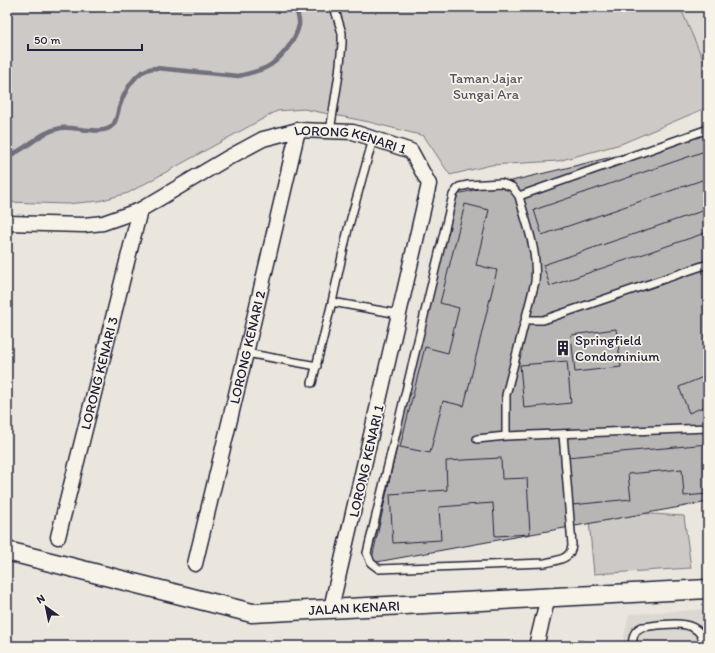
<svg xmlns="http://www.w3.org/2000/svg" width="715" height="653" font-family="Itim,sans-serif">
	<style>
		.built { fill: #dbd8d2 }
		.green { fill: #cdc9c6; stroke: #787680 }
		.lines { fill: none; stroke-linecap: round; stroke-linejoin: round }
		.stream { stroke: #716f7b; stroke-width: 4.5 }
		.building { fill: #b8b6b5; stroke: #22223b }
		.service-casing { stroke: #22223b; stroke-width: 10 }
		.minor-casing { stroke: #22223b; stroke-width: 17 }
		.tertiary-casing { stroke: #22223b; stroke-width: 21 }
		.service { stroke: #f7f3e8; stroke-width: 7 }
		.minor { stroke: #f7f3e8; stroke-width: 14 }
		.tertiary { stroke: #f7f3e8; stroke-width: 18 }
		.labels { text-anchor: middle; stroke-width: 3.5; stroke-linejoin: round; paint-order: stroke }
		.park-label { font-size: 14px; fill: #555465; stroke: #f7f3e8 }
		.street-label { font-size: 14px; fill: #22223b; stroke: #f7f3e8 }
		.poi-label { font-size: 14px; fill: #22223b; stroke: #f7f3e8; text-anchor: start }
	</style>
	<rect width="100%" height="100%" fill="#eae6de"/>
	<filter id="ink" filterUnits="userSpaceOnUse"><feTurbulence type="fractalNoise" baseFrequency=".025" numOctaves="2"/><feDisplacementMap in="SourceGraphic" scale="8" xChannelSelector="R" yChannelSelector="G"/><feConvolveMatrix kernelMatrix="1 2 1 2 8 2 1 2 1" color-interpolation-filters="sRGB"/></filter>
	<g filter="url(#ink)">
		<path class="built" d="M680,7H708V71Z
			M708,609V646H622L629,614Z"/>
		<path class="green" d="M7,7H680L708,71V107L621,144L558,161L491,165L450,175L424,136L369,122L304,109L277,111L128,193L99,201L66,204L7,202Z
			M588,510L684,516L691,568L594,574Z"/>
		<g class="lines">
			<path class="stream" d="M7,156C27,151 37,132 61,128C75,126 102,136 112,126C117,121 117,114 119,108C124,92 136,68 156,68L238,76C247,74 256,72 265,68C279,62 296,40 299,25C300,19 297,12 295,7"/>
		</g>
		<path class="building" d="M708,134V502L371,563L453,195Z
			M708,150V178L542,235L534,210Z
			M465,204L489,210L476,265L497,270L464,406L443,401L430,453L400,447L425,347L448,353L459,308L440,303Z
			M708,209V232L550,286L543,265Z
			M616,329L621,367L575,372L571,335Z
			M567,361L571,403L524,408L520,365Z
			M708,375V405L689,413L679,387Z
			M708,444V494L684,496L682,469L628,474L631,499L572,505L567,457Z
			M501,458L502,479L527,478L530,534L495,536L493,503L439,507L441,540L393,543L390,494L447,490L446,461Z
			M578,640L605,646H576Z"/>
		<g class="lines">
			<defs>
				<path id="service" d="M330,131L339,74L342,44V33L334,7
					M332,302L399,314
					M526,320H543L708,264
					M246,353L317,366
					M312,383L332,302L348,229L373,139
					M563,434L572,545C571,560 557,560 545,563L379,569L371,563L367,553L453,195L459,187L468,185L501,183L512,187L519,196L708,129
					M506,436V395L535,282C538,250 527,227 519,196
					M477,439L506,436L708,428
					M632,646C633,637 633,631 642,627C663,625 702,615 704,646"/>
				<g id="minor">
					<path id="s1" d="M7,223L84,225L103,223L140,210L226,159L263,139L298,130L353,132L411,151L429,184L331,608"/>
					<path id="s2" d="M58,537L140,210"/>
					<path id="s3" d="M195,564L246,353L298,130"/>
					<path d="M536,646L548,597"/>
				</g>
				<g id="tertiary">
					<path id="s4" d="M7,551L252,613L708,589"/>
				</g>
			</defs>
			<use href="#service" class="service-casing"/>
			<use href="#minor" class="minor-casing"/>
			<use href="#tertiary" class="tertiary-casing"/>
			<use href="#service" class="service"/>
			<use href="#minor" class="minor"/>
			<use href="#tertiary" class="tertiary"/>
		</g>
	</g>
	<defs>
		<symbol id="building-bare" viewBox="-9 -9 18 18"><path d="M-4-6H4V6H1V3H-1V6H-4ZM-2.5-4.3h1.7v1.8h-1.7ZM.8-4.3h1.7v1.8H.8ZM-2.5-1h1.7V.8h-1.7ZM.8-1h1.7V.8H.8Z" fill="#22223b" stroke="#f7f3e8" stroke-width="2.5" paint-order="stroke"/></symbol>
	</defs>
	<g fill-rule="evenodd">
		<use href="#building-bare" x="552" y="337" width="22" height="22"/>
	</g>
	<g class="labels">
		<g class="park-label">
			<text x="486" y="83">Taman Jajar<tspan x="486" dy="16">Sungai Ara</tspan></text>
		</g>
		<g class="street-label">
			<text dy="5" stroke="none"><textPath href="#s1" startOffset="367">LORONG KENARI 1</textPath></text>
			<text dy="5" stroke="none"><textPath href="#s3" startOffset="223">LORONG KENARI 2</textPath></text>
			<text dy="5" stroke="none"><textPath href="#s2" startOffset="169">LORONG KENARI 3</textPath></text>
			<text transform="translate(366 461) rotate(-77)" y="5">LORONG KENARI 1</text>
			<text dy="5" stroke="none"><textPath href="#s4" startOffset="355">JALAN KENARI</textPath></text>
		</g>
		<g class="poi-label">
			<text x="575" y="345">Springfield<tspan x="575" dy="16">Condominium</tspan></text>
		</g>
	</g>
	<rect width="715" height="653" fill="none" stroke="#f7f3e8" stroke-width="24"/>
	<rect x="12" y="12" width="691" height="629" fill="none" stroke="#22223b" stroke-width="1.5" filter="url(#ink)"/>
	<g transform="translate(46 607) rotate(327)" stroke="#f7f3e8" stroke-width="3" paint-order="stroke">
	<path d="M0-3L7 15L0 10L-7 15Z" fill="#22223b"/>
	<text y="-6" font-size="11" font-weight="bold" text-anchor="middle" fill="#22223b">N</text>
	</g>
	<path d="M28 44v6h114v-6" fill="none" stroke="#22223b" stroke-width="2"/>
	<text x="34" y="44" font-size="12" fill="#22223b" stroke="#f7f3e8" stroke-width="3" paint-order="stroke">50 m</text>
</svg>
